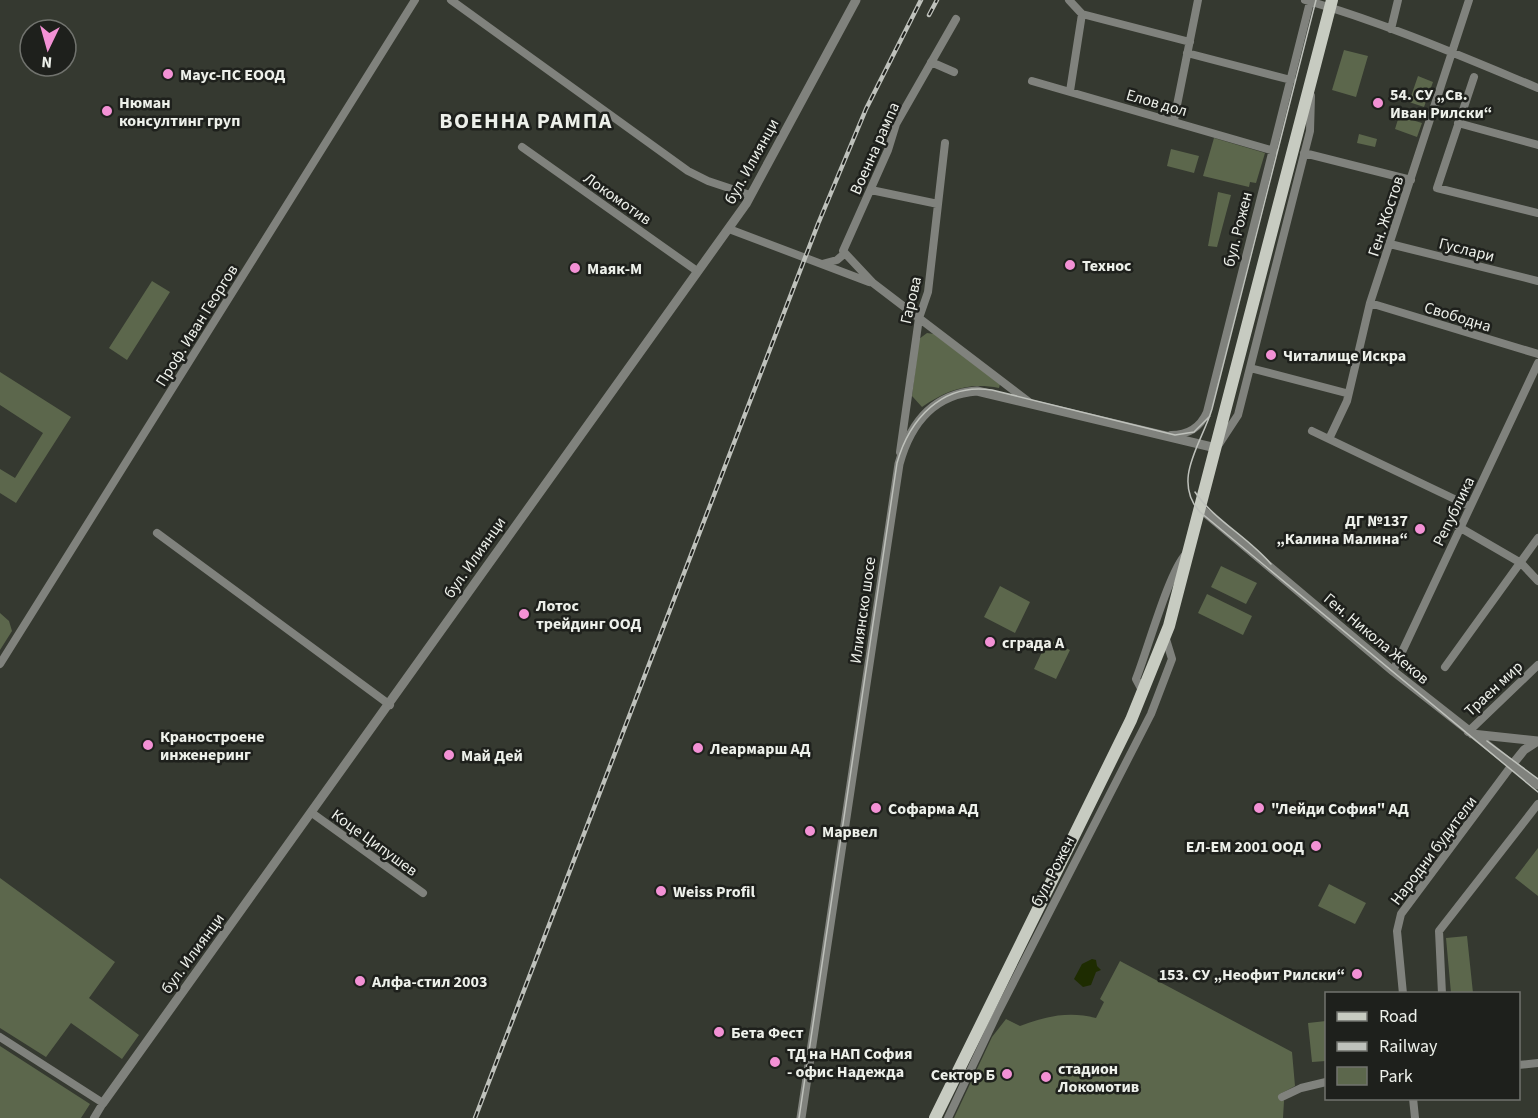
<svg xmlns="http://www.w3.org/2000/svg" width="1538" height="1118" font-family="'Source Sans 3',sans-serif">
	<style>
		.green { fill: #5c674c }
		.water { fill: #1e2c01 }
		.lines { fill: none; stroke-linecap: round; stroke-linejoin: round }
		.minor { stroke: #80827d; stroke-width: 8 }
		.tertiary { stroke: #80827d; stroke-width: 9 }
		.primary { stroke: #c7cbc1; stroke-width: 12 }
		.tram { stroke: #bec1bb; stroke-width: 1.5 }
		.rail-casing { stroke: #bec1bb; stroke-width: 4.5 }
		.rail { stroke: #1e201c; stroke-width: 2; stroke-dasharray: 7; stroke-linecap: butt }
		.poi-dot { fill: #f391d5; stroke: #1e201c; stroke-width: 2 }
		.labels { text-anchor: middle; stroke-width: 5; stroke-linejoin: round; paint-order: stroke }
		.poi-label { font-size: 16px; font-weight: bold; fill: #edf0ea; stroke: #1e201c; text-anchor: start }
		.street-label { font-size: 16px; fill: #edf0ea; stroke: #1e201c }
		.district-label { font-size: 22px; font-weight: bold; letter-spacing: 1.5px; fill: #edf0ea; stroke: #1e201c }
	</style>
	<rect width="100%" height="100%" fill="#353930"/>
	<path class="green" d="M1344,50L1368,56L1356,97L1332,90Z
		M1418,76L1433,82L1424,107L1409,102Z
		M1399,116L1422,123L1417,137L1395,129Z
		M1359,134L1377,139L1375,147L1357,143Z
		M1214,138L1265,153L1256,183L1250,182L1249,187L1203,176Z
		M1171,149L1199,156L1194,173L1167,166Z
		M1218,192L1231,195L1217,247L1208,246Z
		M152,281L170,292L127,360L109,348Z
		M927,333L934,334L1000,384L999,388C968,382 947,390 922,407L912,396L919,339Z
		M0,372L71,417L16,503L0,493V469L15,478L43,433L0,405Z
		M1221,566L1257,583L1246,604L1211,587Z
		M1000,586L1030,602L1015,633L984,617Z
		M1207,594L1252,616L1243,635L1198,613Z
		M0,613L9,621L12,631L0,650Z
		M1048,639L1070,650L1056,679L1034,669Z
		M1538,848V896L1515,878Z
		M0,878L115,962L89,998L139,1035L122,1059L71,1023L46,1057L0,1028Z
		M1329,884L1366,903L1355,924L1318,906Z
		M1467,936L1473,993H1451L1446,938Z
		M1120,961L1292,1052L1295,1086L1280,1094L1284,1101L1283,1118H954L992,1037L1006,1019L1020,1026C1046,1016 1069,1011 1096,1018L1104,1002L1100,999Z
		M1326,1021V1061L1312,1062L1308,1023Z
		M0,1046L90,1104L81,1118H0Z"/>
	<path class="water" d="M1092,959L1096,960L1097,966L1101,970L1096,972L1091,985L1083,987L1074,979L1082,964Z"/>
	<g class="lines">
		<path class="minor" d="M451,0L688,171L708,181L750,195
			M1069,0L1082,14L1190,42
			M1305,0C1385,23 1461,56 1538,88
			M956,19L896,124L888,150L843,251L873,283L1029,402
			M1391,29L1398,0
			M1187,53L1291,80
			M931,62L954,72
			M1474,77L1437,188L1538,213
			M1032,81L1274,151
			M1070,91L1082,14
			M1174,120L1198,0
			M1458,123L1538,145
			M522,147L697,271
			M1304,153L1411,180
			M871,190L938,204
			M729,229L869,282
			M1390,244L1538,281
			M822,264L837,260L844,254
			M1370,303L1538,354
			M1250,368L1346,393
			M1312,431L1469,506
			M1171,435C1187,435 1200,428 1207,412L1310,2
			M1329,439L1347,401L1370,303L1469,0
			M1219,444L1238,415L1310,131L1311,96
			M900,452L919,318L928,292L945,143
			M1459,527L1521,563L1538,581
			M157,533L390,705
			M0,664L415,0
			M1445,667L1538,538
			M1393,671L1538,363
			M1143,692L1136,679C1147,652 1169,571 1186,554
			M1468,732L1538,665
			M312,813L423,893
			M1403,994L1397,931L1401,914L1512,765
			M1442,994L1439,931L1538,804
			M0,1037L103,1103L94,1118
			M1518,1065L1538,1063
			M1282,1097L1301,1088L1326,1082
			M1413,1098L1415,1118
			M948,1118L996,1016L1151,714L1172,659L1165,636"/>
		<path class="tertiary" d="M1201,509L1393,671L1538,785
			M1472,734L1538,741
			M1512,765L1524,750L1538,741
			M103,1103L746,204L856,0
			M801,1118L899,464C910,424 933,394 977,391L1216,448"/>
		<path class="primary" d="M935,1118L1131,720L1169,626L1332,0"/>
		<path class="tram" d="M1316,0L1212,409C1202,443 1171,480 1200,512L1538,792
			M1195,492C1213,519 1249,538 1271,564
			M1487,741L1538,779
			M799,1118L897,463C909,420 942,382 992,390L1175,435L1194,432L1210,416"/>
		<defs>
			<path id="rail" d="M929,15L937,0
				M475,1118L818,224L866,109L921,0"/>
		</defs>
		<use href="#rail" class="rail-casing"/>
		<use href="#rail" class="rail"/>
	</g>
	<g class="poi-dot">
		<circle cx="168" cy="74" r="6"/>
		<circle cx="1378" cy="103" r="6"/>
		<circle cx="107" cy="111" r="6"/>
		<circle cx="1070" cy="265" r="6"/>
		<circle cx="575" cy="268" r="6"/>
		<circle cx="1271" cy="355" r="6"/>
		<circle cx="1420" cy="529" r="6"/>
		<circle cx="524" cy="614" r="6"/>
		<circle cx="990" cy="642" r="6"/>
		<circle cx="148" cy="745" r="6"/>
		<circle cx="698" cy="748" r="6"/>
		<circle cx="449" cy="755" r="6"/>
		<circle cx="876" cy="808" r="6"/>
		<circle cx="1259" cy="808" r="6"/>
		<circle cx="810" cy="831" r="6"/>
		<circle cx="1316" cy="846" r="6"/>
		<circle cx="661" cy="891" r="6"/>
		<circle cx="1357" cy="974" r="6"/>
		<circle cx="360" cy="981" r="6"/>
		<circle cx="719" cy="1032" r="6"/>
		<circle cx="775" cy="1062" r="6"/>
		<circle cx="1007" cy="1074" r="6"/>
		<circle cx="1046" cy="1077" r="6"/>
	</g>
	<g class="labels">
		<g class="poi-label">
			<text x="180" y="80">Маус-ПС ЕООД</text>
			<text x="1390" y="100">54. СУ „Св.<tspan x="1390" dy="18">Иван Рилски“</tspan></text>
			<text x="119" y="108">Нюман<tspan x="119" dy="18">консултинг груп</tspan></text>
			<text x="1082" y="271">Технос</text>
			<text x="587" y="274">Маяк-М</text>
			<text x="1283" y="361">Читалище Искра</text>
			<text x="1408" y="526" text-anchor="end">ДГ №137<tspan x="1408" dy="18">„Калина Малина“</tspan></text>
			<text x="536" y="611">Лотос<tspan x="536" dy="18">трейдинг ООД</tspan></text>
			<text x="1002" y="648">сграда А</text>
			<text x="160" y="742">Краностроене<tspan x="160" dy="18">инженеринг</tspan></text>
			<text x="710" y="754">Леармарш АД</text>
			<text x="461" y="761">Май Дей</text>
			<text x="888" y="814">Софарма АД</text>
			<text x="1271" y="814">"Лейди София" АД</text>
			<text x="822" y="837">Марвел</text>
			<text x="1304" y="852" text-anchor="end">ЕЛ-ЕМ 2001 ООД</text>
			<text x="673" y="897">Weiss Profil</text>
			<text x="1345" y="980" text-anchor="end">153. СУ „Неофит Рилски“</text>
			<text x="372" y="987">Алфа-стил 2003</text>
			<text x="731" y="1038">Бета Фест</text>
			<text x="787" y="1059">ТД на НАП София<tspan x="787" dy="18">- офис Надежда</tspan></text>
			<text x="1058" y="1074">стадион<tspan x="1058" dy="18">Локомотив</tspan></text>
			<text x="995" y="1080" text-anchor="end">Сектор Б</text>
		</g>
		<g class="street-label">
			<text transform="translate(1157 102) rotate(16)" y="6">Елов дол</text>
			<text transform="translate(874 148) rotate(-66)" y="6">Военна рампа</text>
			<text transform="translate(751 161) rotate(-61)" y="6">бул. Илиянци</text>
			<text transform="translate(618 198) rotate(35)" y="6">Локомотив</text>
			<text transform="translate(1385 216) rotate(-72)" y="6">Ген. Жостов</text>
			<text transform="translate(1237 229) rotate(-76)" y="6">бул. Рожен</text>
			<text transform="translate(1467 249) rotate(14)" y="6">Гуслари</text>
			<text transform="translate(910 300) rotate(-77)" y="6">Гарова</text>
			<text transform="translate(1458 316) rotate(17)" y="6">Свободна</text>
			<text transform="translate(196 325) rotate(-58)" y="6">Проф. Иван Георгов</text>
			<text transform="translate(1453 511) rotate(-64)" y="6">Република</text>
			<text transform="translate(474 557) rotate(-55)" y="6">бул. Илиянци</text>
			<text transform="translate(862 610) rotate(-82)" y="6">Илиянско шосе</text>
			<text transform="translate(1377 638) rotate(40)" y="6">Ген. Никола Жеков</text>
			<text transform="translate(1493 688) rotate(-43)" y="6">Траен мир</text>
			<text transform="translate(375 842) rotate(36)" y="6">Коце Ципушев</text>
			<text transform="translate(1433 850) rotate(-53)" y="6">Народни будители</text>
			<text transform="translate(1052 871) rotate(-63)" y="6">бул. Рожен</text>
			<text transform="translate(192 953) rotate(-54)" y="6">бул. Илиянци</text>
		</g>
		<g class="district-label">
			<text x="526" y="128">ВОЕННА РАМПА</text>
		</g>
	</g>
	<rect x="1325" y="992" width="195" height="108" fill="#1e201c" stroke="#71736e" stroke-width="1.5"/>
	<rect x="1337" y="1012" width="30" height="9" fill="#c7cbc1" stroke="#71736e" stroke-width="1.5"/>
	<text x="1379" y="1022" font-size="18" fill="#edf0ea">Road</text>
	<rect x="1337" y="1042" width="30" height="9" fill="#bec1bb" stroke="#71736e" stroke-width="1.5"/>
	<text x="1379" y="1052" font-size="18" fill="#edf0ea">Railway</text>
	<rect x="1337" y="1067" width="30" height="18" fill="#5c674c" stroke="#71736e" stroke-width="1.5"/>
	<text x="1379" y="1082" font-size="18" fill="#edf0ea">Park</text>
	<g transform="translate(48 48) rotate(185)"><circle r="28" fill="#1e201c" stroke="#71736e" stroke-width="1.5"/>
	<path d="M0-4.5L10 22L0 15L-10 22Z" fill="#f391d5"/>
	<text y="-9" font-size="16" font-weight="bold" text-anchor="middle" fill="#edf0ea">N</text>
	</g>
</svg>
